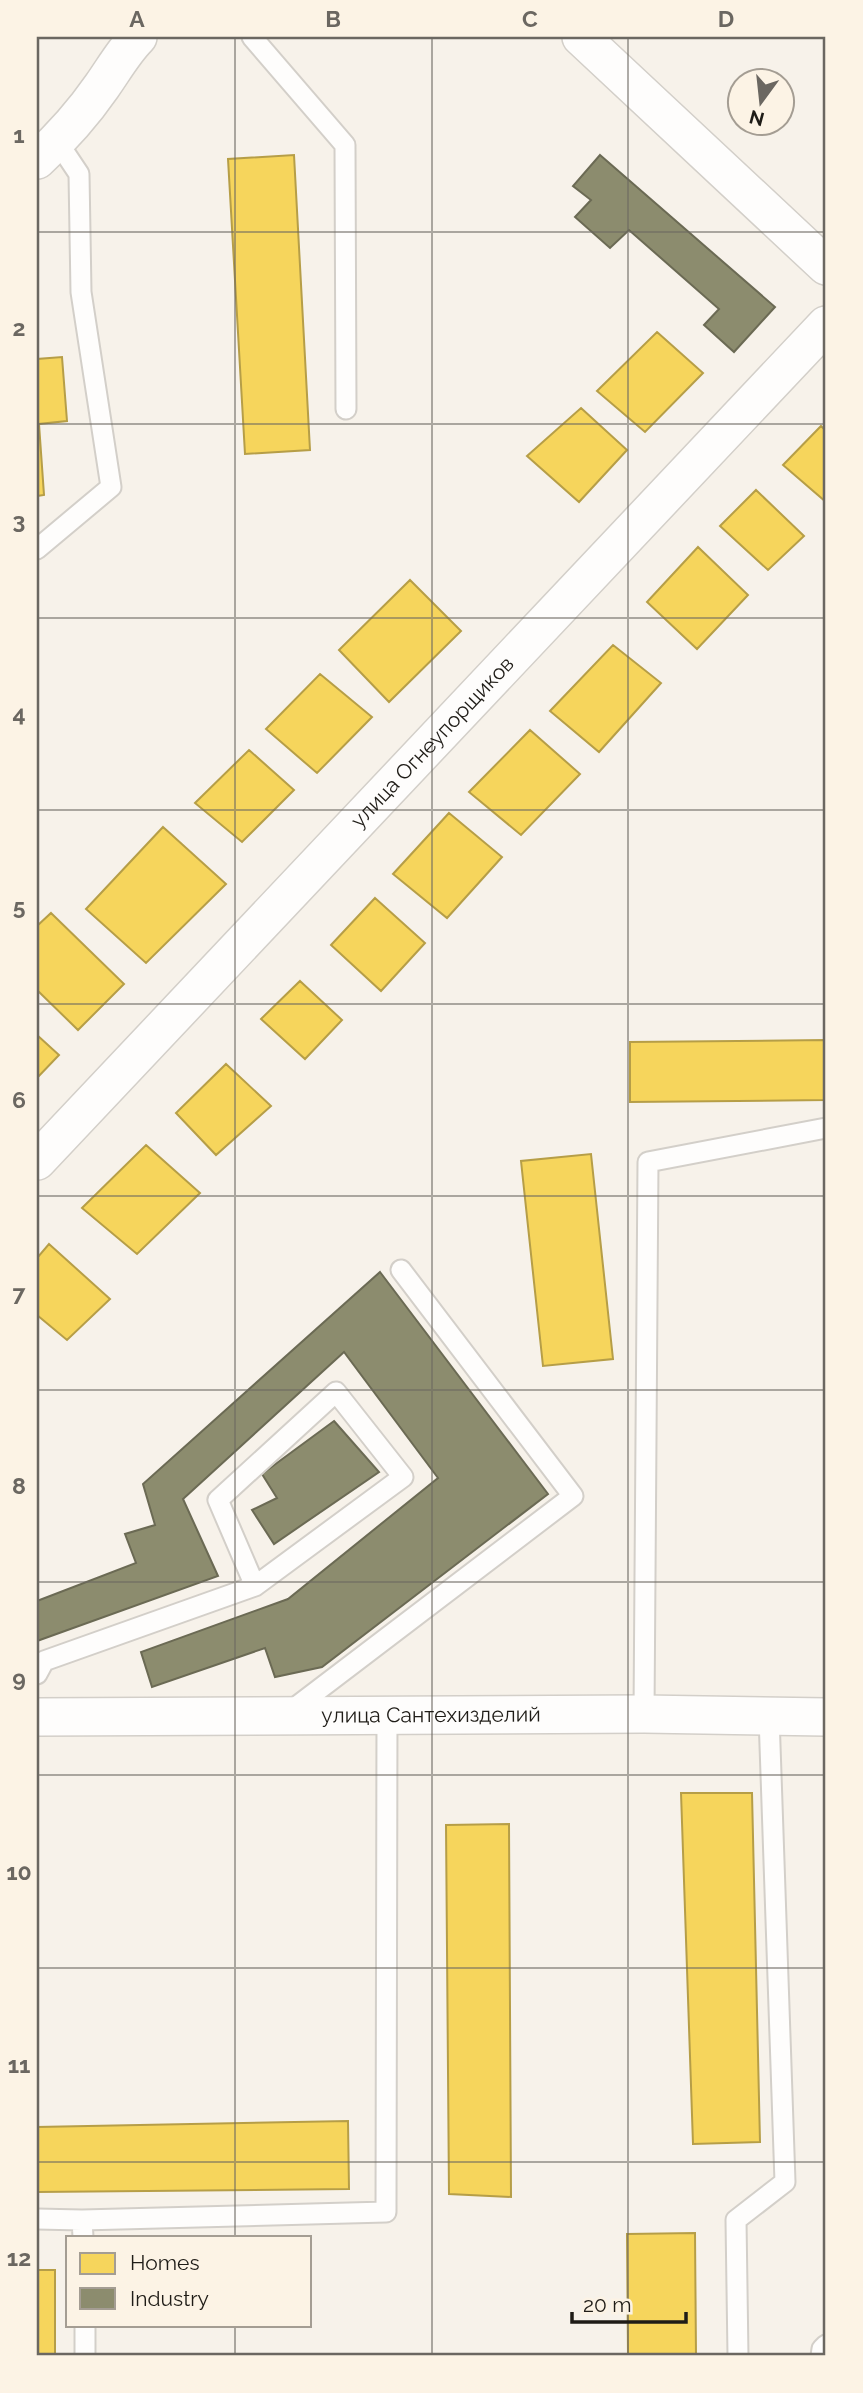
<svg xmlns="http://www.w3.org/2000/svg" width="863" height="2393" font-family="Raleway,sans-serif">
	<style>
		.homes { fill: #f6d55c; stroke: #b69e47; stroke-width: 2 }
		.industry { fill: #8c8c6e; stroke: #6b6a54; stroke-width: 2 }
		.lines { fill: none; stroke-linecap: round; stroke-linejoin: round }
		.service-casing { stroke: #d3cfc9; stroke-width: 23 }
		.minor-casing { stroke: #d3cfc9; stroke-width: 40 }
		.service { stroke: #fefdfc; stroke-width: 19 }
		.minor { stroke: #fefdfc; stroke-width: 37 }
		.grid { fill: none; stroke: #6b6761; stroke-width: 2; stroke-opacity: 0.55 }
		.labels { text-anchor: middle; stroke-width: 7; stroke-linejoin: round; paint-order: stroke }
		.street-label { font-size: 21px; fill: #1f1c17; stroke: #fcf3e5 }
		.neatline { fill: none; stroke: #6b6761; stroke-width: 2.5 }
		.grid-label { font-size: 23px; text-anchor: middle; font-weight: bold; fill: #6b6761 }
	</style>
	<rect width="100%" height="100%" fill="#f7f2ea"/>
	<path class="homes" d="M294,155L310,450L245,454L228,159Z
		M657,332L703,373L645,432L597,391Z
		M62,357L67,421L39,424L44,495L37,496V359Z
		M581,408L627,450L579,502L527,456Z
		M821,426L826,431V502L783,465Z
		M756,490L804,536L768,570L720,526Z
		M698,547L748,595L697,649L647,602Z
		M410,580L461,631L389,702L339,650Z
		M613,645L661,683L599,752L550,711Z
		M320,674L372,717L317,773L266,729Z
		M530,730L580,774L521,835L469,792Z
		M249,750L294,790L242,842L195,803Z
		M449,813L502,857L447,918L393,874Z
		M163,827L226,884L146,963L86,909Z
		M375,898L425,943L381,991L331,945Z
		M51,913L124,984L78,1030L37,990V926Z
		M300,981L342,1020L305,1059L261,1019Z
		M37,1035L59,1055L37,1078Z
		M826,1040V1100L630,1102V1042Z
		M226,1064L271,1106L216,1155L176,1113Z
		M146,1145L200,1193L137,1254L82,1208Z
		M591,1154L613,1359L543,1366L521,1161Z
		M49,1244L110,1299L67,1340L37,1315V1258Z
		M681,1793H752L760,2142L693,2144Z
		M509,1824L511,2197L449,2194L446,1825Z
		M348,2121L349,2189L37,2192V2127Z
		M695,2233L696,2356H628L627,2234Z
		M37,2270H55V2356H37Z"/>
	<path class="industry" d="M600,155L775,307L734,352L704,325L719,309L629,230L610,248L575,217L591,200L573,186Z
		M380,1272L548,1494L322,1667L275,1677L265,1648L152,1687L141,1652L288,1599L438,1478L344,1352L183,1499L218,1576L37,1641V1601L136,1563L125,1534L155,1525L143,1484Z
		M334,1421L379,1472L274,1544L252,1510L277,1498L262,1474Z"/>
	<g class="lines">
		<defs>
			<path id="service" d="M252,37L345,145L346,409
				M37,549L111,487L81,292L79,174L57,141
				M37,1674L44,1661L255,1586L403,1477L336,1392L218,1500L255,1586
				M288,1713L573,1496L401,1270
				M644,1714L648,1162L826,1128
				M37,2219L82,2220
				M83,2237L82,2220L386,2212L387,1716
				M85,2325V2356
				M738,2356L736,2220L785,2182L769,1716
				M821,2356L822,2349L826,2345"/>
			<g id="minor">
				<path d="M581,37L826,266"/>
				<path d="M37,160C61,138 84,112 102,86C114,69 124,51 138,37"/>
				<path id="s1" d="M37,1161L826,325"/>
				<path id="s2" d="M37,1717L644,1714L826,1717"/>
			</g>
		</defs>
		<use href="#service" class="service-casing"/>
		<use href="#minor" class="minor-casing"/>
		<use href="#service" class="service"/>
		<use href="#minor" class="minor"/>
	</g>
	<path class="grid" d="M235,37V2237M432,37V2356M628,37V2356M37,232H826M37,424H826M37,618H826M37,810H826M37,1004H826M37,1196H826M37,1390H826M37,1582H826M37,1775H826M37,1968H826M37,2162H826M235,2325V2356"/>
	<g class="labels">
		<g class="street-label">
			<text dy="7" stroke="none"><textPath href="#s1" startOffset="576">улица Огнеупорщиков</textPath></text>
			<text dy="7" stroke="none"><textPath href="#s2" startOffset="394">улица Сантехизделий</textPath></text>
		</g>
	</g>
	<rect width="863" height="2393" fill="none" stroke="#fcf3e5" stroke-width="77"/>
	<rect x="66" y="2236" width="245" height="91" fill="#fcf3e5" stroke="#a49d93" stroke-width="2"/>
	<rect x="80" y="2253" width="35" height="21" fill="#f6d55c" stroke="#a49d93" stroke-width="2"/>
	<text x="130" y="2270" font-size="21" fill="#1f1c17">Homes</text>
	<rect x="80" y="2288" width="35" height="21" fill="#8c8c6e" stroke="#a49d93" stroke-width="2"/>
	<text x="130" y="2306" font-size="21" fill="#1f1c17">Industry</text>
	<g transform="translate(761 102) rotate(195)"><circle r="33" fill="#fcf3e5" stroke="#a49d93" stroke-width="2"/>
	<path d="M0-5L12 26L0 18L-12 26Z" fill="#6b6761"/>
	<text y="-10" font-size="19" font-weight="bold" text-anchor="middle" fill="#1f1c17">N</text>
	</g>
	<path d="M572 2312v10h114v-10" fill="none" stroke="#1f1c17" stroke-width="3.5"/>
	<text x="583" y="2312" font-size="21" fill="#1f1c17" stroke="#fcf3e5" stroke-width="5" paint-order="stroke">20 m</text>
	<rect x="38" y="38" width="786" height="2316" class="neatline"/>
	<g class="grid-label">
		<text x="137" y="27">A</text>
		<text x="333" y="27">B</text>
		<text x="530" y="27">C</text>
		<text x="726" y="27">D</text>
		<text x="19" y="143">1</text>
		<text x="19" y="336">2</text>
		<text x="19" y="529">3</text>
		<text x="19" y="722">4</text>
		<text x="19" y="915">5</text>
		<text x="19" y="1108">6</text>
		<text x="19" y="1301">7</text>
		<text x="19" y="1494">8</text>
		<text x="19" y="1687">9</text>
		<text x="19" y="1880">10</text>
		<text x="19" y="2073">11</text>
		<text x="19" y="2266">12</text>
	</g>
</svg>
